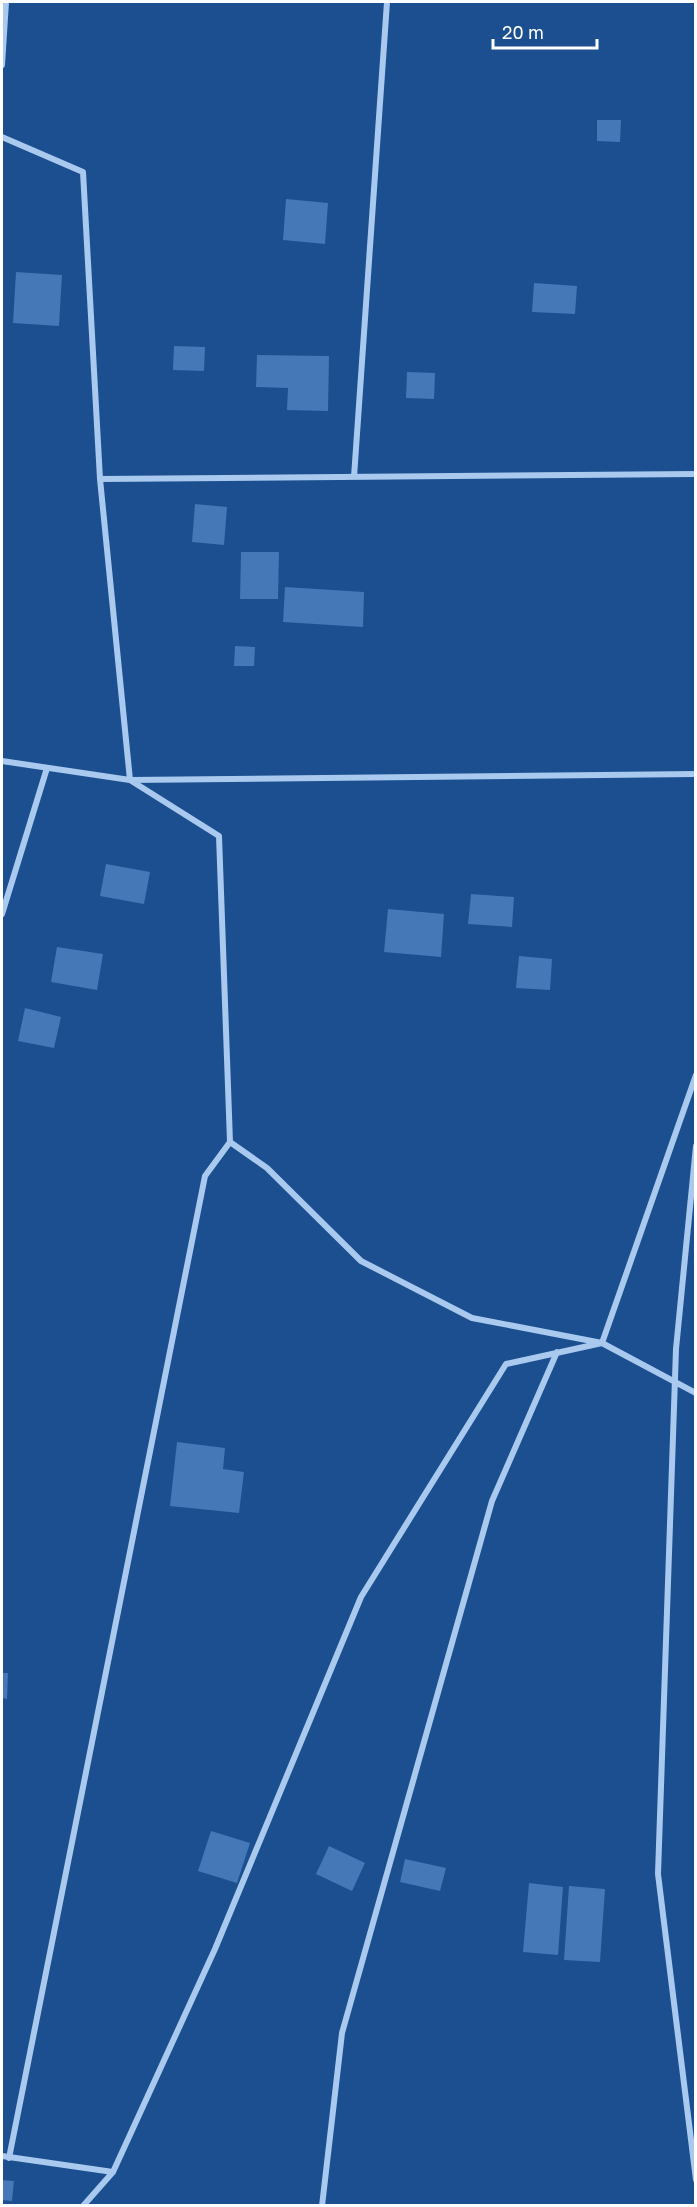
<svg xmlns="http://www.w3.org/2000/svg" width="697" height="2207" font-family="'Golos Text',sans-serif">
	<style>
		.building { fill: #4478b7 }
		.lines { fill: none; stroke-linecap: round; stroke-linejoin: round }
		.minor { stroke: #a9c9ee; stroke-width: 6 }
	</style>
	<rect width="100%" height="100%" fill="#1b4f8f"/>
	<path class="building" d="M597,120H621L620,142L597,141Z
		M286,199L328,203L325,244L283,240Z
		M16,272L62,275L59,326L13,323Z
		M534,283L577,286L575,314L532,312Z
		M174,346L205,347L204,371L173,370Z
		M257,355L329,356L328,411L287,410L288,388L256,387Z
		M407,372L435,373L434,399L406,398Z
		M195,504L227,507L224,545L192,542Z
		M241,552H279L278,599H240Z
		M285,587L364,592L363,627L283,622Z
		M235,646L255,647L254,666H234Z
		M106,864L150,872L144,904L100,896Z
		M471,894L514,897L512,927L468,924Z
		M388,909L444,914L441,957L384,952Z
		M57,947L103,954L97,990L51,982Z
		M519,956L552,959L550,990L516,988Z
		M25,1008L61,1017L54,1048L18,1041Z
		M177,1442L225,1448L223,1469L244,1472L239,1513L170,1506Z
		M2,1673H8L7,1699L2,1698Z
		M211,1831L250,1843L237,1883L198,1871Z
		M329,1846L365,1863L352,1891L316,1874Z
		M405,1859L446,1868L440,1891L400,1882Z
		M529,1883L563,1887L558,1955L523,1952Z
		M569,1886L605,1889L600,1962L564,1960Z
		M2,2180L14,2181L12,2201L2,2200Z"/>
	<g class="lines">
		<path class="minor" d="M2,65L6,2
			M2,137L83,172L100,479L130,780L219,836L230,1142L205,1176L9,2158
			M354,477L387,2
			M100,479L696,474
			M2,761L130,780L696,774
			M2,914L47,768
			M230,1142L267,1168L361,1261L472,1318L602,1343L696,1393
			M696,1146L676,1349L658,1874L696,2180
			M2,2156L113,2172
			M83,2206L113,2172L215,1949L361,1597L506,1364L602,1343L696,1075
			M322,2206L342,2033L492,1501L557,1352"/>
	</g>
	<rect width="697" height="2207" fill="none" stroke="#ffffff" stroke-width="6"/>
	<path d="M493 39v9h104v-9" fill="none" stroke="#ffffff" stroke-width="3"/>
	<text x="502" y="39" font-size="18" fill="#ffffff" stroke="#1b4f8f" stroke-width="4.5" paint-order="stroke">20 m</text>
</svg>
